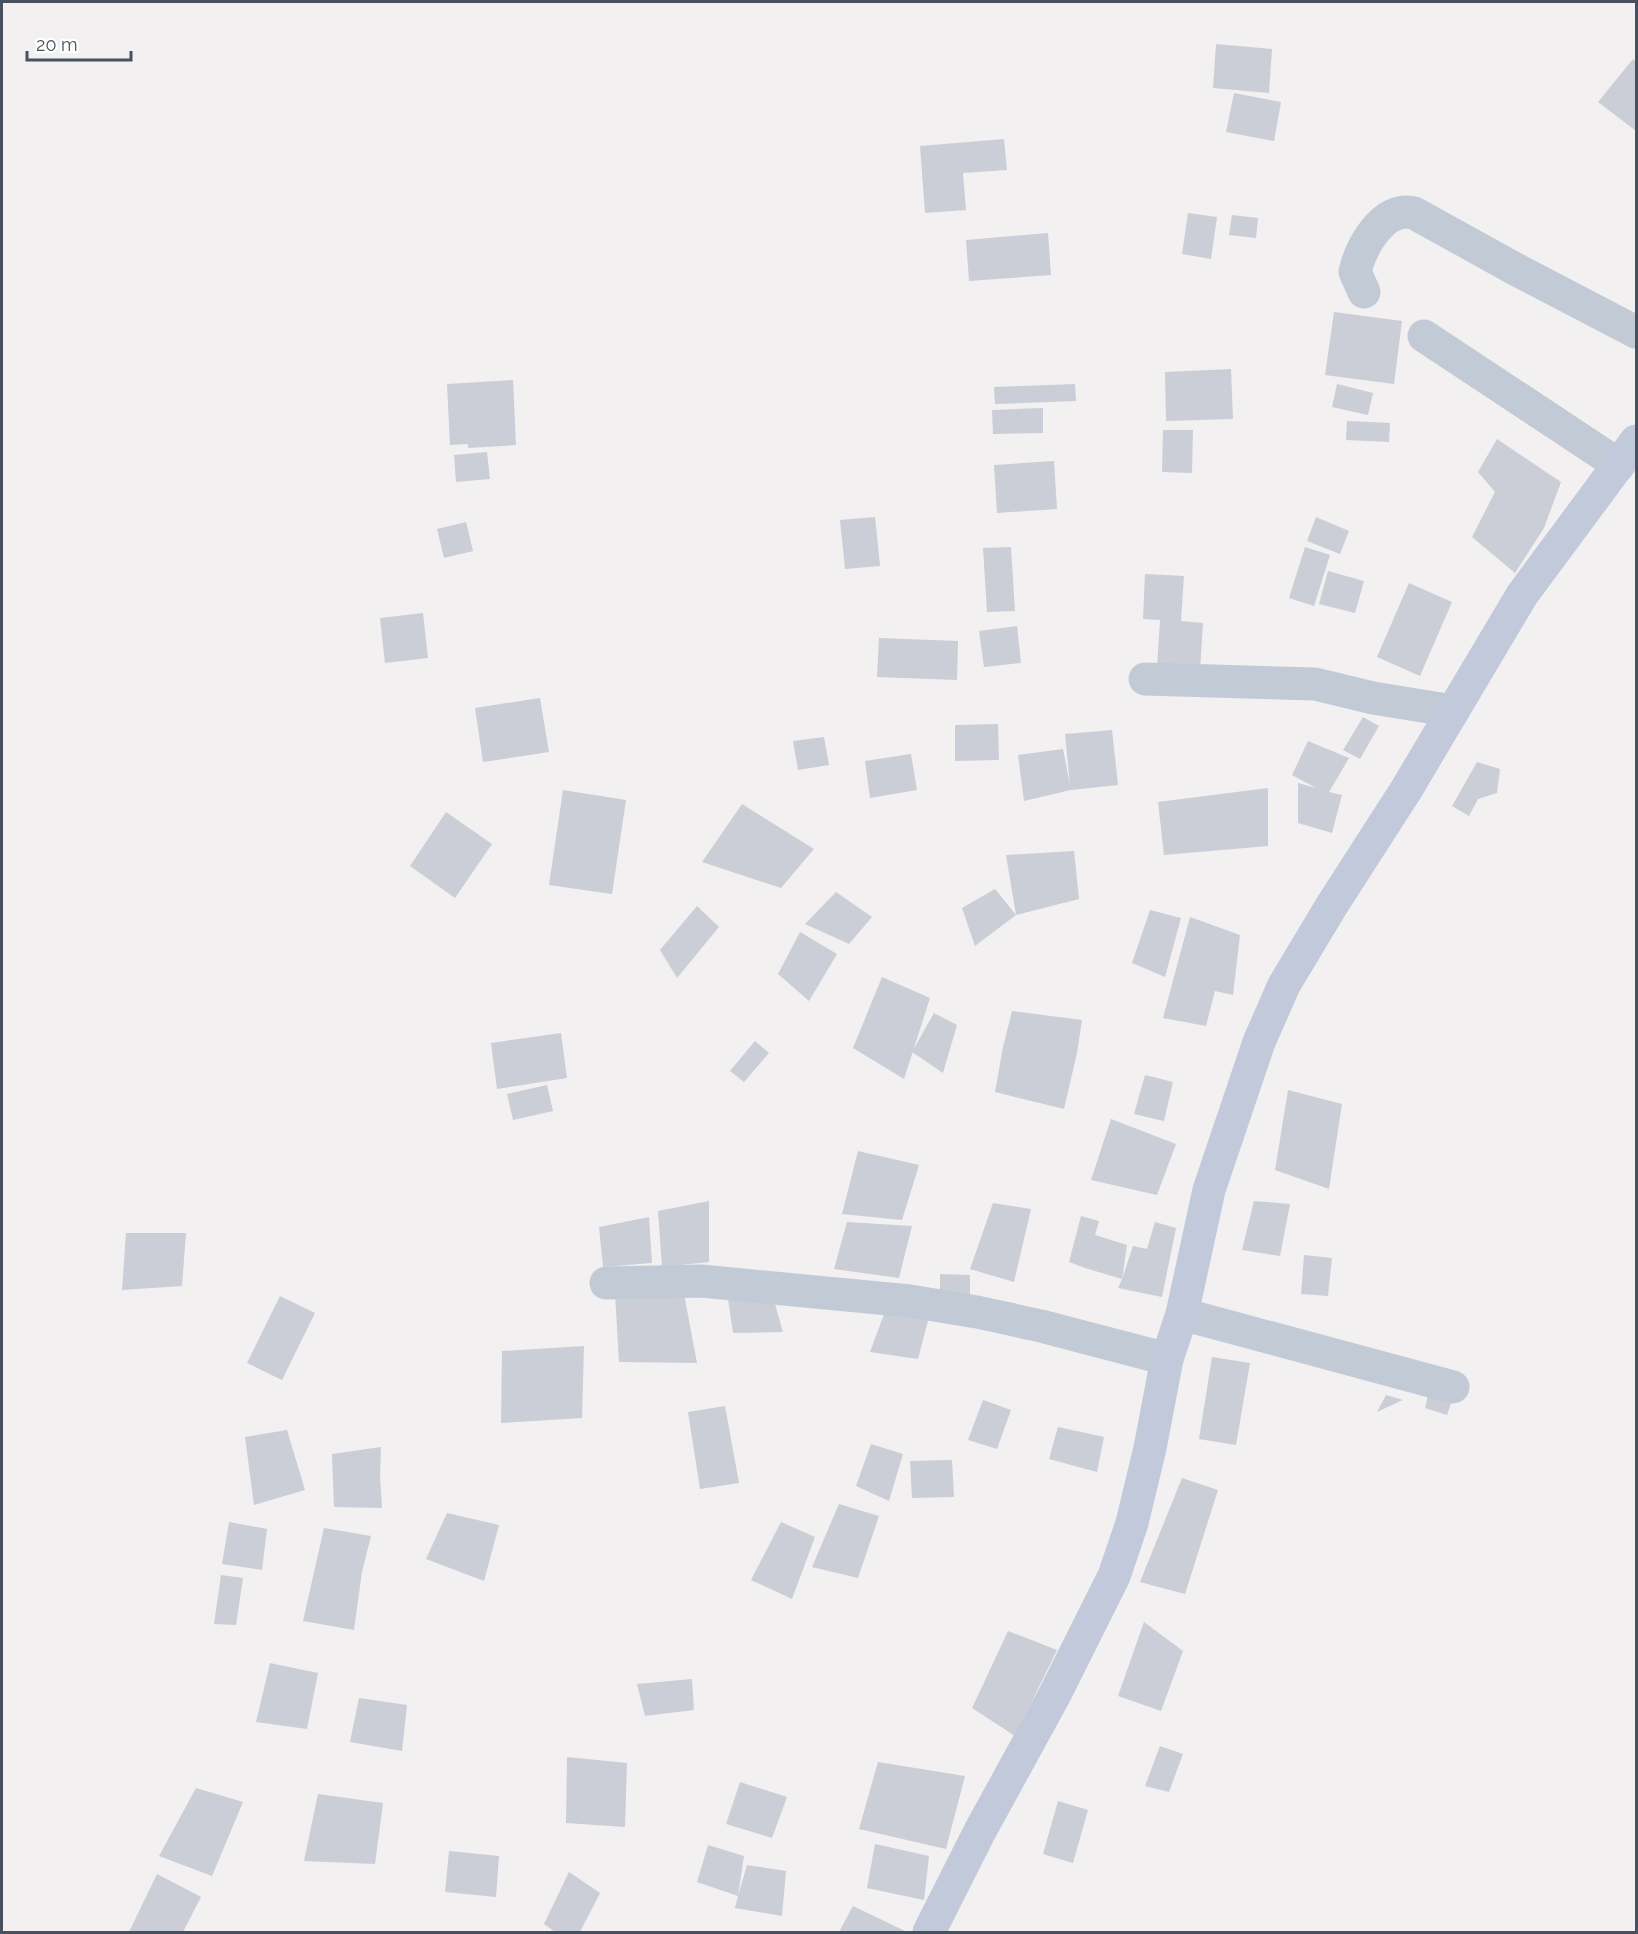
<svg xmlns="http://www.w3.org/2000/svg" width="1638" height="1934" font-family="Raleway,sans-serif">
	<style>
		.building { fill: #cbced6 }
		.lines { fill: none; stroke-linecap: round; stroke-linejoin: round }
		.street { stroke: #c2cad6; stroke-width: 33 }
		.secondary { stroke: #c1c9da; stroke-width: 33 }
	</style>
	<rect width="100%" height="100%" fill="#f2f0f0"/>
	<path class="building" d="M1216,44L1272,49L1269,93L1213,88Z
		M1633,59L1636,62V131L1598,102Z
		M1234,93L1281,102L1274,141L1226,132Z
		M1004,139L1007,170L963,173L966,210L925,213L920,146Z
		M1188,213L1217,217L1211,259L1182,254Z
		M1232,215L1258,218L1256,238L1229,235Z
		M1048,233L1051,275L969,281L966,240Z
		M1334,312L1402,321L1394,384L1325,375Z
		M1231,369L1233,419L1166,421L1165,372Z
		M513,380L516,445L468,448V444L450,445L447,384Z
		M1075,384L1076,401L995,404L994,387Z
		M1337,384L1373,393L1368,415L1332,407Z
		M1043,408V433L993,434L992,410Z
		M1347,421L1390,423L1389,442L1346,440Z
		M1163,430H1193L1192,473L1162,472Z
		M1497,439L1561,482L1544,528L1515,573L1472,537L1495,492L1478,472Z
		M487,452L490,479L456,482L454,455Z
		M1054,461L1057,509L997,513L994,465Z
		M875,517L880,566L845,569L840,520Z
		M1316,517L1349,531L1340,554L1307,541Z
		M466,522L473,551L444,558L437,529Z
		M1011,547L1015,611L987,612L983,548Z
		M1305,547L1330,555L1314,606L1289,598Z
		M1328,571L1364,581L1355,613L1319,604Z
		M1145,574L1184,576L1181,621L1203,623L1200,671L1157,668L1160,620L1143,619Z
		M1409,583L1452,602L1420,676L1377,657Z
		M423,613L428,658L385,663L380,618Z
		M1017,626L1021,663L984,667L979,631Z
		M879,638L958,641L957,680L877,677Z
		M540,698L549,752L483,762L475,708Z
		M1363,717L1379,726L1360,759L1343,750Z
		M998,724L999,760L955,761V725Z
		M1112,730L1118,785L1071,790L1024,801L1018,755L1063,749L1070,785L1065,734Z
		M824,737L829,765L798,770L793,741Z
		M1308,741L1349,758L1329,792L1342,795L1332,833L1298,823V783L1316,788L1292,775Z
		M911,754L917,790L870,798L865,761Z
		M1477,762L1500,769L1497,793L1478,799L1469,816L1452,806Z
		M1268,788V846L1164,855L1158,802Z
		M563,790L626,800L612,894L549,885Z
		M742,804L814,849L781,888L702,862Z
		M446,812L492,844L455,898L410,866Z
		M1074,851L1079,899L1016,915L975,946L962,908L995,889L1016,915L1006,855Z
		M836,892L872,917L849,944L805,924Z
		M697,906L719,927L677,978L660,950Z
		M1150,910L1181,918L1165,977L1132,963Z
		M1190,917L1240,935L1233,995L1215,991L1206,1026L1163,1018Z
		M800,932L837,954L809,1001L778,974Z
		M882,977L930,998L904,1079L853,1048Z
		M1012,1011L1082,1020L1077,1053L1064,1109L995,1092L1003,1047Z
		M934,1013L957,1025L943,1073L912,1052Z
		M561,1033L567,1078L497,1089L491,1043Z
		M755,1041L769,1053L744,1082L730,1071Z
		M1145,1075L1173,1082L1164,1121L1134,1114Z
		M547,1085L553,1111L513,1120L507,1094Z
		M1288,1090L1342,1104L1329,1189L1275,1170Z
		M1111,1119L1176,1144L1157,1195L1091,1180Z
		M858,1151L919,1165L902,1220L842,1214Z
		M709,1201V1262L662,1267L658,1211Z
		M1254,1201L1290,1204L1280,1256L1242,1250Z
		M993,1203L1031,1209L1014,1282L970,1269Z
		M1081,1216L1099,1221L1095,1235L1127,1245L1122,1279L1133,1246L1147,1249L1155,1222L1176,1228L1162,1297L1118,1288L1122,1279L1085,1268L1069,1262Z
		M649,1217L652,1263L603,1267L599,1227Z
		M847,1222L912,1226L899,1278L834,1269Z
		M126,1233H186L182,1286L122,1290Z
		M1304,1255L1332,1258L1328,1296L1301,1294Z
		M940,1274L970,1275V1298L940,1297Z
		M727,1292L773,1297L783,1332L733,1333Z
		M615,1293L684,1294L697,1363L619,1362Z
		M280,1296L315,1313L282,1380L247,1363Z
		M887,1306L930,1313L918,1359L870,1352Z
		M584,1346L582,1418L501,1423L502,1351Z
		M1212,1357L1250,1363L1236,1445L1199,1439Z
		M1429,1391L1453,1397L1447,1415L1425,1408Z
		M1386,1395L1403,1400L1377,1412Z
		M983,1400L1011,1410L997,1449L968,1440Z
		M725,1406L739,1483L700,1489L688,1412Z
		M1058,1427L1104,1437L1097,1472L1049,1459Z
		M287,1430L305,1490L254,1505L245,1437Z
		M871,1444L903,1454L889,1501L856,1486Z
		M381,1447L380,1476L382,1508L334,1507L332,1454Z
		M952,1460L954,1497L912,1498L910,1461Z
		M1182,1478L1218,1490L1185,1594L1140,1582Z
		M839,1504L879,1516L858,1578L812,1567Z
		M447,1513L499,1525L484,1581L426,1559Z
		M229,1522L267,1529L262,1570L222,1564Z
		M781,1522L815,1537L792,1599L751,1580Z
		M324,1528L371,1536L362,1572L354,1630L303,1621Z
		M221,1575L243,1578L236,1625L214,1624Z
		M1144,1622L1183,1651L1161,1711L1118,1696Z
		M1008,1631L1057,1650L1015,1736L972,1708Z
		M270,1663L318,1673L307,1729L256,1722Z
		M692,1679L694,1710L645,1716L637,1684Z
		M359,1698L407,1705L402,1751L350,1742Z
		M1160,1746L1183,1754L1169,1792L1145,1786Z
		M567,1757L627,1763L625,1827L566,1823Z
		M878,1762L965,1776L946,1849L859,1829Z
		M740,1782L787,1797L772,1838L726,1824Z
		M196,1788L243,1802L212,1876L159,1856Z
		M318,1794L383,1803L375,1864L304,1861Z
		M1058,1801L1088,1810L1073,1863L1043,1854Z
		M875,1844L929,1856L924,1900L867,1888Z
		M708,1845L744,1856L738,1896L747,1865L786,1871L782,1916L735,1908L738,1896L697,1882Z
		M449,1851L499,1856L496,1897L445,1892Z
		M569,1872L600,1893L580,1932H555L544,1924Z
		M157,1874L201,1897L183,1932H129Z
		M853,1906L907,1932H839Z"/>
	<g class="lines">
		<path class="street" d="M1364,292L1355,272C1360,247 1384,205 1414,213L1517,270L1636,332
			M1424,336L1619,465
			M1145,679L1315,684L1373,698L1453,711
			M606,1283L701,1281L910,1301L977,1312L1041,1326L1167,1359
			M1182,1314L1453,1387"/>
		<path class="secondary" d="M929,1932L980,1831L1054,1696L1114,1576L1132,1523L1150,1448L1167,1359L1182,1314L1209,1190L1259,1042L1284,985L1332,905L1406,790L1522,595L1636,441"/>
	</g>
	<rect width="1638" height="1934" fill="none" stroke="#46505f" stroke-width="6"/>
	<path d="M27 51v9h104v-9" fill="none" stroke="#46505f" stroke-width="3"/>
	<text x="36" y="51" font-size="18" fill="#46505f" stroke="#ffffff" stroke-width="4.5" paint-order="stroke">20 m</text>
</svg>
